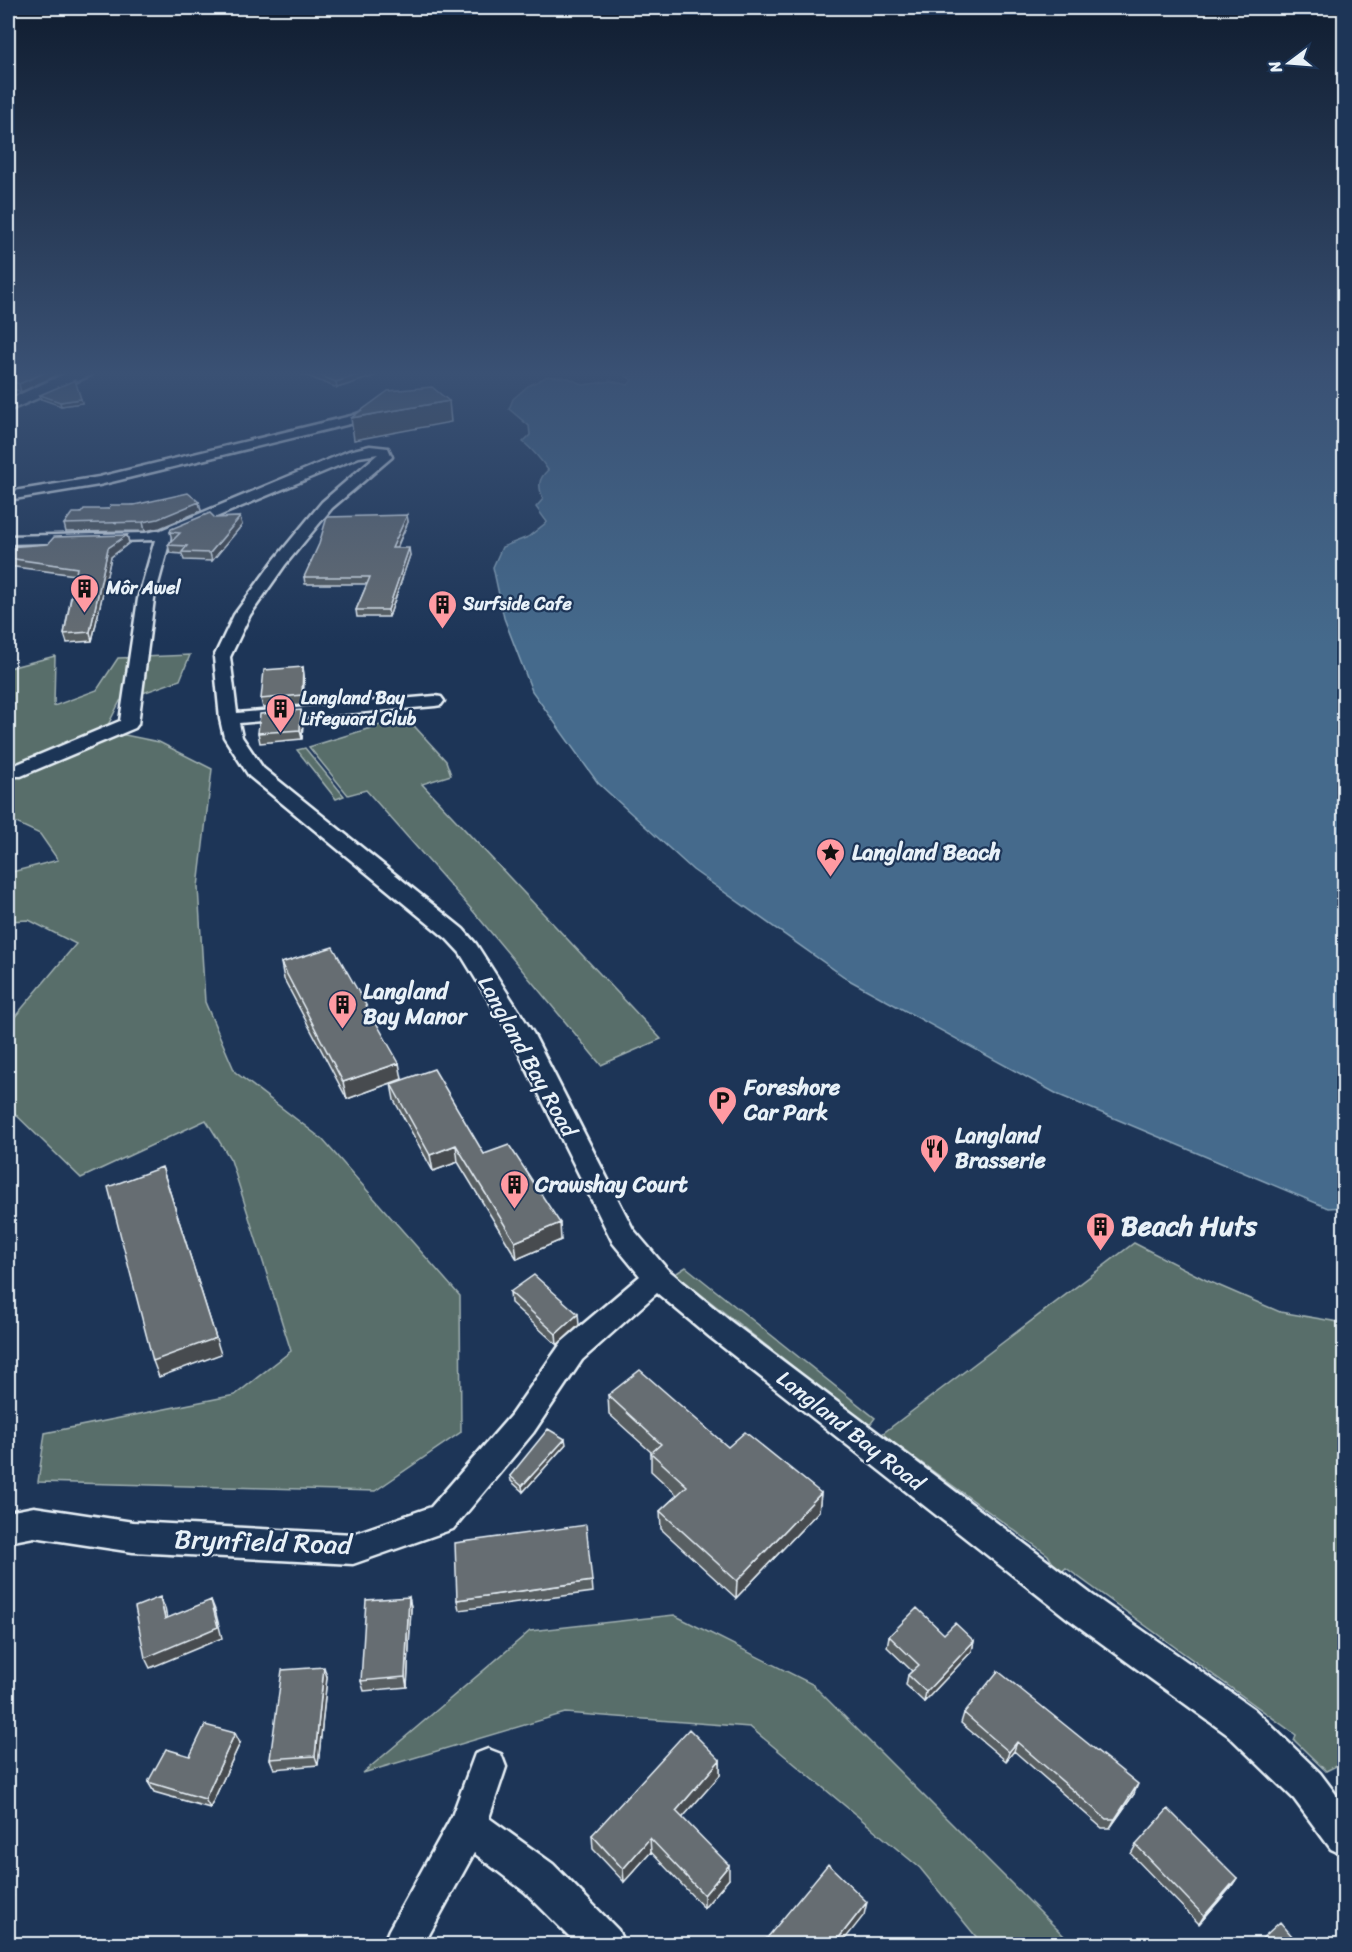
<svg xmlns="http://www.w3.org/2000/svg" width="1352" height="1952" font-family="Sriracha,sans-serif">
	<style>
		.green { fill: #586e6a; stroke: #a0b0b1; stroke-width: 1.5 }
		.water { fill: #446b8c; stroke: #86a1b7; stroke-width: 1.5 }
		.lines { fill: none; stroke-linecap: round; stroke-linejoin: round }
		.street-casing { stroke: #e8f1f8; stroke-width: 5 }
		.secondary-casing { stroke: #e8f1f8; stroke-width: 5 }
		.street { fill: #1d3557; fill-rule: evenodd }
		.secondary { fill: #1d3557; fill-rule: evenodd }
		.wall { fill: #585e62; stroke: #e8f1f8; stroke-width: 1.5 }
		.shaded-wall { fill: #474c50; stroke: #e8f1f8; stroke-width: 1.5 }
		.building { fill: #666d72; stroke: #e8f1f8; stroke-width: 1.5 }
		.labels { text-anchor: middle; stroke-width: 4.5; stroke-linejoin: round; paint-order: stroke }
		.far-poi-label { font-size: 18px; font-weight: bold; fill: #e8f1f8; stroke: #1d3557; text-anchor: start }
		.poi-label { font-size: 22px; font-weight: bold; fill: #e8f1f8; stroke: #1d3557; text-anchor: start }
		.street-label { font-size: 22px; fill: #e8f1f8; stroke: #1d3557 }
		.near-poi-label { font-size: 27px; font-weight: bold; fill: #e8f1f8; stroke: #1d3557; text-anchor: start }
		.near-street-label { font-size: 27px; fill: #e8f1f8; stroke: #1d3557 }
	</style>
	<rect width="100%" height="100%" fill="#1d3557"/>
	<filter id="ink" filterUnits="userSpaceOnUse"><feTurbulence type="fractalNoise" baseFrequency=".0167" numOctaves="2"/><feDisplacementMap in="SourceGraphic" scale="12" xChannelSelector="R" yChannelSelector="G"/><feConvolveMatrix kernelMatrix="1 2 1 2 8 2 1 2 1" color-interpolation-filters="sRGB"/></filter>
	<g filter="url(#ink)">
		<path class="green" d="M190,655L180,680L120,701L105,731L159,742L212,769L198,887L205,1002L235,1072L322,1139L460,1296L461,1432L375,1491L38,1482L45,1433L235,1395L291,1351L231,1160L206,1120L81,1178L8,1107V1025L76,944L29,920L8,921V873L58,860L40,834L8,819V666L9,668L55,656L54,706L97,690L118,658Z
			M406,717L446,761L451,775L422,784L661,1039L601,1065L473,911L366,790L348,795L309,747Z
			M305,748L344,796L336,799L297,750Z
			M1134,1243L1206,1280L1280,1312L1344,1323V1770L1338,1765L1326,1771L1294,1740L1296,1735L1066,1568L1059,1574L1048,1555L882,1434Z
			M686,1267L875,1418L869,1426L675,1274Z
			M674,1615L812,1684L1072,1944H982L920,1868L750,1727L565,1713L363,1773L530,1631Z"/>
		<path class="water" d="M654,371H1344V1207L1328,1208L1059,1095L849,980L693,870L598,783L532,691L504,618L493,567L502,547L528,537L547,522L536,507L543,499C538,486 538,479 548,470C542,461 531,448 523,442L530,435L529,426L509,409L513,399L528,386L548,376L569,378L583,385L611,381L628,385L632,380L620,372L652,374Z"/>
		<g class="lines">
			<defs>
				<path id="street" d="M380,405L386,409L384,412L358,422L99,485L8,500V492L99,477L351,416Z
					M370,446L388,448L392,457L332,508L285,565L250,615L230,657L237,713L435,696L441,697L444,701L441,705L435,706L239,723L242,737L263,768L463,929L476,944L533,1033L633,1229L667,1269L730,1321L1091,1594L1254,1709L1320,1773L1344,1805V1855L1331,1849L1294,1799L1228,1735L1067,1618L710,1337L657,1293L582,1360L533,1433L453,1529L353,1564L133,1552L34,1537L8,1542V1512L34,1507L133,1522L353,1534L431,1507L511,1415L562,1342L640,1276L613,1243L509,1033L460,953L447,939L249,776L224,737L220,719L214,657L234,615L275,559L322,502L378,454L359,457L171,536L154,599L138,724L135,728L21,776H8V768L120,721L138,599L155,540L8,544V536L145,533L161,530L349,451Z
					M488,1749L501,1754L506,1767L489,1818L553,1864L618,1930L624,1944H577L525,1892L474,1853L424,1944H383L389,1930L452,1816L475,1754Z"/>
				<path id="secondary" d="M71,371H93L91,375L8,411V400Z"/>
			</defs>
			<use href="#street" class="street-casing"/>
			<use href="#secondary" class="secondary-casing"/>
			<use href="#street" class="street"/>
			<use href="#secondary" class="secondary"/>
		</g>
		<path class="wall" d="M66,371L21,392L8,387V372Z
			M295,371H378V375L337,388Z
			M40,395L81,399L82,403L61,406L41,399Z
			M199,502L201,511L160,528L145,531L66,532L64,524L81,513L134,505Z
			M407,515L408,522L397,548L410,555L389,617H357L356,610L367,584H305L304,577Z
			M240,517L242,525L212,561L184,560L182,554L170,553L168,545L172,540L170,532L215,518Z
			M127,535L129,543L111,557L92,641L67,643L64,634L75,575L8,566V547L48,544Z
			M303,667L304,676L303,705L263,708L261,699Z
			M303,720L302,739L260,743L258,733Z
			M281,963L402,1079L347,1099L284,979Z
			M391,1084L484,1154L561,1240L517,1259L458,1162L433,1171L394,1100Z
			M510,1292L579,1325L557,1345L511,1303Z
			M608,1395L728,1447L821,1493L819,1511L736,1598L661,1529L660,1511L677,1495L651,1471V1452L609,1414Z
			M566,1444L523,1492L511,1481L510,1476Z
			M592,1581L593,1592L459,1610L457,1600Z
			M409,1597L411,1607L407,1687L364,1691L361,1681Z
			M889,1636L974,1641L972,1651L924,1702L906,1685L908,1675L912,1671L887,1647Z
			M327,1677L318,1765L274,1769L270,1759Z
			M964,1713L1134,1794L1110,1828H1102L1014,1751L1006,1761L961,1723Z
			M240,1743L210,1808L154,1792L148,1782Z
			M720,1760V1775L682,1818L729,1879L704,1908L651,1852L624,1882L593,1849L592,1835Z
			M1136,1845L1237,1878L1231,1887L1199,1924L1131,1854Z"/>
		<path class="shaded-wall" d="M48,371H66L21,392L19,384Z
			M370,371H378V375L337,388L336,382Z
			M81,399L82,403L61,406L60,402Z
			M449,401L451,422L354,440L351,418Z
			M199,502L201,511L160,528L145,531L143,522Z
			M407,515L408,522L393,555L392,548Z
			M240,517L242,525L212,561L210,553Z
			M127,535L129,543L111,557L92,641L90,632L108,548Z
			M409,548L410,555L389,617L388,610Z
			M303,667L304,676L303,705L302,695Z
			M301,710L303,720L302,739L300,730Z
			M399,1063L402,1079L347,1099L343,1082Z
			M456,1145L458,1162L433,1171L430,1155Z
			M162,1167L221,1354L159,1377L153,1361Z
			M560,1223L561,1240L517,1259L515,1242Z
			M578,1314L579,1325L557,1345L556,1334Z
			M565,1439L566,1444L523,1492L522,1486Z
			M821,1493L819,1511L736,1598L737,1581Z
			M160,1597L165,1608L169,1630L165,1619Z
			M409,1597L411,1607L407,1687L405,1677Z
			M211,1600L215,1610L222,1638L150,1668L145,1658Z
			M974,1641L972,1651L924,1702L926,1692Z
			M324,1667L327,1677L318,1765L315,1756Z
			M235,1733L240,1743L210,1808L205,1799Z
			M1017,1742L1014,1751L1006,1761L1009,1752Z
			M720,1760V1775L676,1825V1811Z
			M1138,1784L1134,1794L1110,1828L1115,1819Z
			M650,1838L651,1852L624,1882L623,1869Z
			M729,1865V1879L704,1908V1895Z
			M1237,1878L1231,1887L1199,1924L1204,1916Z
			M8,1889L13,1896L8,1901Z
			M867,1902L864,1915L841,1944H834Z"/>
		<path class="building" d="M11,371H48L19,384L8,380V372Z
			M309,371H370L336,382Z
			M75,380L81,399L60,402L40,395Z
			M432,387L449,401L351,418L388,391Z
			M188,493L199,502L158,519L143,522L64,524L72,513H81L84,509H108L111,505H134Z
			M210,513L215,518L240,517L210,553L182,552L187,546L168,545L180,533L170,532L171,529Z
			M407,515L392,548H409L388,610H356L370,577H304L319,544L327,517Z
			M127,535L108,548L90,632L64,634L77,568L8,558V547L48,544L54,537Z
			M303,667L302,695L261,699L264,670Z
			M301,710L300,730L258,733L260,714Z
			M333,947L399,1063L343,1082L281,963Z
			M434,1069L484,1154L509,1145L560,1223L515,1242L456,1145L430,1155L391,1084Z
			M162,1167L216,1338L153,1361L108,1187Z
			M534,1275L578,1314L556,1334L510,1292Z
			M640,1370L728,1447L745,1432L821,1493L737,1581L660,1511L687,1486L651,1453L661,1444L608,1395Z
			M548,1429L565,1439L522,1486L510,1476Z
			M586,1525L592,1581L457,1600L455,1543Z
			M160,1597L165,1619L211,1600L218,1627L145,1658L135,1607Z
			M409,1597L405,1677L361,1681L366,1600Z
			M917,1608L944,1634L955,1623L974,1641L926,1692L908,1675L919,1665L889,1636Z
			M324,1667L315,1756L270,1759L282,1670Z
			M998,1671L1138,1784L1115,1819H1106L1017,1742L1009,1752L964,1713Z
			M205,1725L235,1733L205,1799L148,1782L166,1749L190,1756Z
			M689,1729L720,1760L676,1811L729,1865L704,1895L650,1838L623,1869L592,1835Z
			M1168,1809L1237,1878L1204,1916L1136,1845Z
			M828,1864L867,1902L834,1944H762Z
			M1280,1922L1299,1944H1256Z"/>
	</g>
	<linearGradient id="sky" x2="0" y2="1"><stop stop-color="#101d30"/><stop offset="0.58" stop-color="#3a5174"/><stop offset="1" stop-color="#3a5174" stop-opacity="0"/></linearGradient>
	<rect width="1352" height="644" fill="url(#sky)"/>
	<defs>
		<symbol id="building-pin" viewBox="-11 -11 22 30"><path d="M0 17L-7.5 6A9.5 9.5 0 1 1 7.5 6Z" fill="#ff9aa2" stroke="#1d3557"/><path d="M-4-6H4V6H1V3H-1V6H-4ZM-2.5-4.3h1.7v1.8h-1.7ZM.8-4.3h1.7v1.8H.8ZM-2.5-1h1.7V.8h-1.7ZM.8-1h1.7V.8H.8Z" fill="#111"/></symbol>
		<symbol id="sight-pin" viewBox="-11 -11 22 30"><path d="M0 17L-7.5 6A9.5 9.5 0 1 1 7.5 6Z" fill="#ff9aa2" stroke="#1d3557"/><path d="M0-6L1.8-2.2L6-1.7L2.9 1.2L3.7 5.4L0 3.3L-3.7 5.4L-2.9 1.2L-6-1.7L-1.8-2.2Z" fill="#111"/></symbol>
		<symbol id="parking-pin" viewBox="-11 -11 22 30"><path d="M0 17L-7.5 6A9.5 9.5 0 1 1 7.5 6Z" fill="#ff9aa2" stroke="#1d3557"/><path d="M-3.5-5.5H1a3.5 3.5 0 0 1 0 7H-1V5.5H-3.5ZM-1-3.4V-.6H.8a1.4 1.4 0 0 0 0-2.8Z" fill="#111"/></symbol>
		<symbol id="restaurant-pin" viewBox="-11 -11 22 30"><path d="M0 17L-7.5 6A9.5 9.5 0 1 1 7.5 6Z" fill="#ff9aa2" stroke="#1d3557"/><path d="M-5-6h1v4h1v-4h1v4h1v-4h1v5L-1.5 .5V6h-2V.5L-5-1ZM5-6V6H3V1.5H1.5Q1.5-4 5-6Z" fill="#111"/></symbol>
	</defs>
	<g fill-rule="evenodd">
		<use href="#building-pin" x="68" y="572" width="33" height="45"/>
		<use href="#building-pin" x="426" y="588" width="33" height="45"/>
		<use href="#building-pin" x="264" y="692" width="33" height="45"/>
		<use href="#sight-pin" x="814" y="836" width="33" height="45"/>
		<use href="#building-pin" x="326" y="988" width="33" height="45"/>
		<use href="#parking-pin" x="706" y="1084" width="33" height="45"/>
		<use href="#restaurant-pin" x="918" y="1132" width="33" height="45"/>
		<use href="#building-pin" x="498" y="1168" width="33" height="45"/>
		<use href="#building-pin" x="1084" y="1210" width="33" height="45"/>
	</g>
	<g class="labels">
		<g class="far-poi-label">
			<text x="106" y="594">Môr Awel</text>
			<text x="463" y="610">Surfside Cafe</text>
			<text x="301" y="704">Langland Bay<tspan x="301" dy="21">Lifeguard Club</tspan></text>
		</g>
		<g class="poi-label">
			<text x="852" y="860">Langland Beach</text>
			<text x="363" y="999">Langland<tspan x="363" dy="25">Bay Manor</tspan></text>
			<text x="744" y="1095">Foreshore<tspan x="744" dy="25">Car Park</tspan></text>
			<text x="955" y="1143">Langland<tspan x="955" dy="25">Brasserie</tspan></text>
			<text x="535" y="1192">Crawshay Court</text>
		</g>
		<g class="street-label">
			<text transform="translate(528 1056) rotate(61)" y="8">Langland Bay Road</text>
			<text transform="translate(851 1430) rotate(38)" y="8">Langland Bay Road</text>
		</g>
		<g class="near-poi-label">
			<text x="1121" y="1235">Beach Huts</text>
		</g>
		<g class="near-street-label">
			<text transform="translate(263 1542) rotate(2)" y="9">Brynfield Road</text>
		</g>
	</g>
	<rect width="1352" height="1952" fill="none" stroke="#1d3557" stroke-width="30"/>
	<rect x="15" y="15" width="1322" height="1922" fill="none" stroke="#e8f1f8" stroke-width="2" filter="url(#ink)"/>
	<g transform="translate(1289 63) rotate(254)" stroke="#1d3557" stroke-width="4.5" paint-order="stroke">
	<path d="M0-4.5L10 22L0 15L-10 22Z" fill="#e8f1f8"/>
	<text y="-9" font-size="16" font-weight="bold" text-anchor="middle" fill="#e8f1f8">N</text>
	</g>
</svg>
